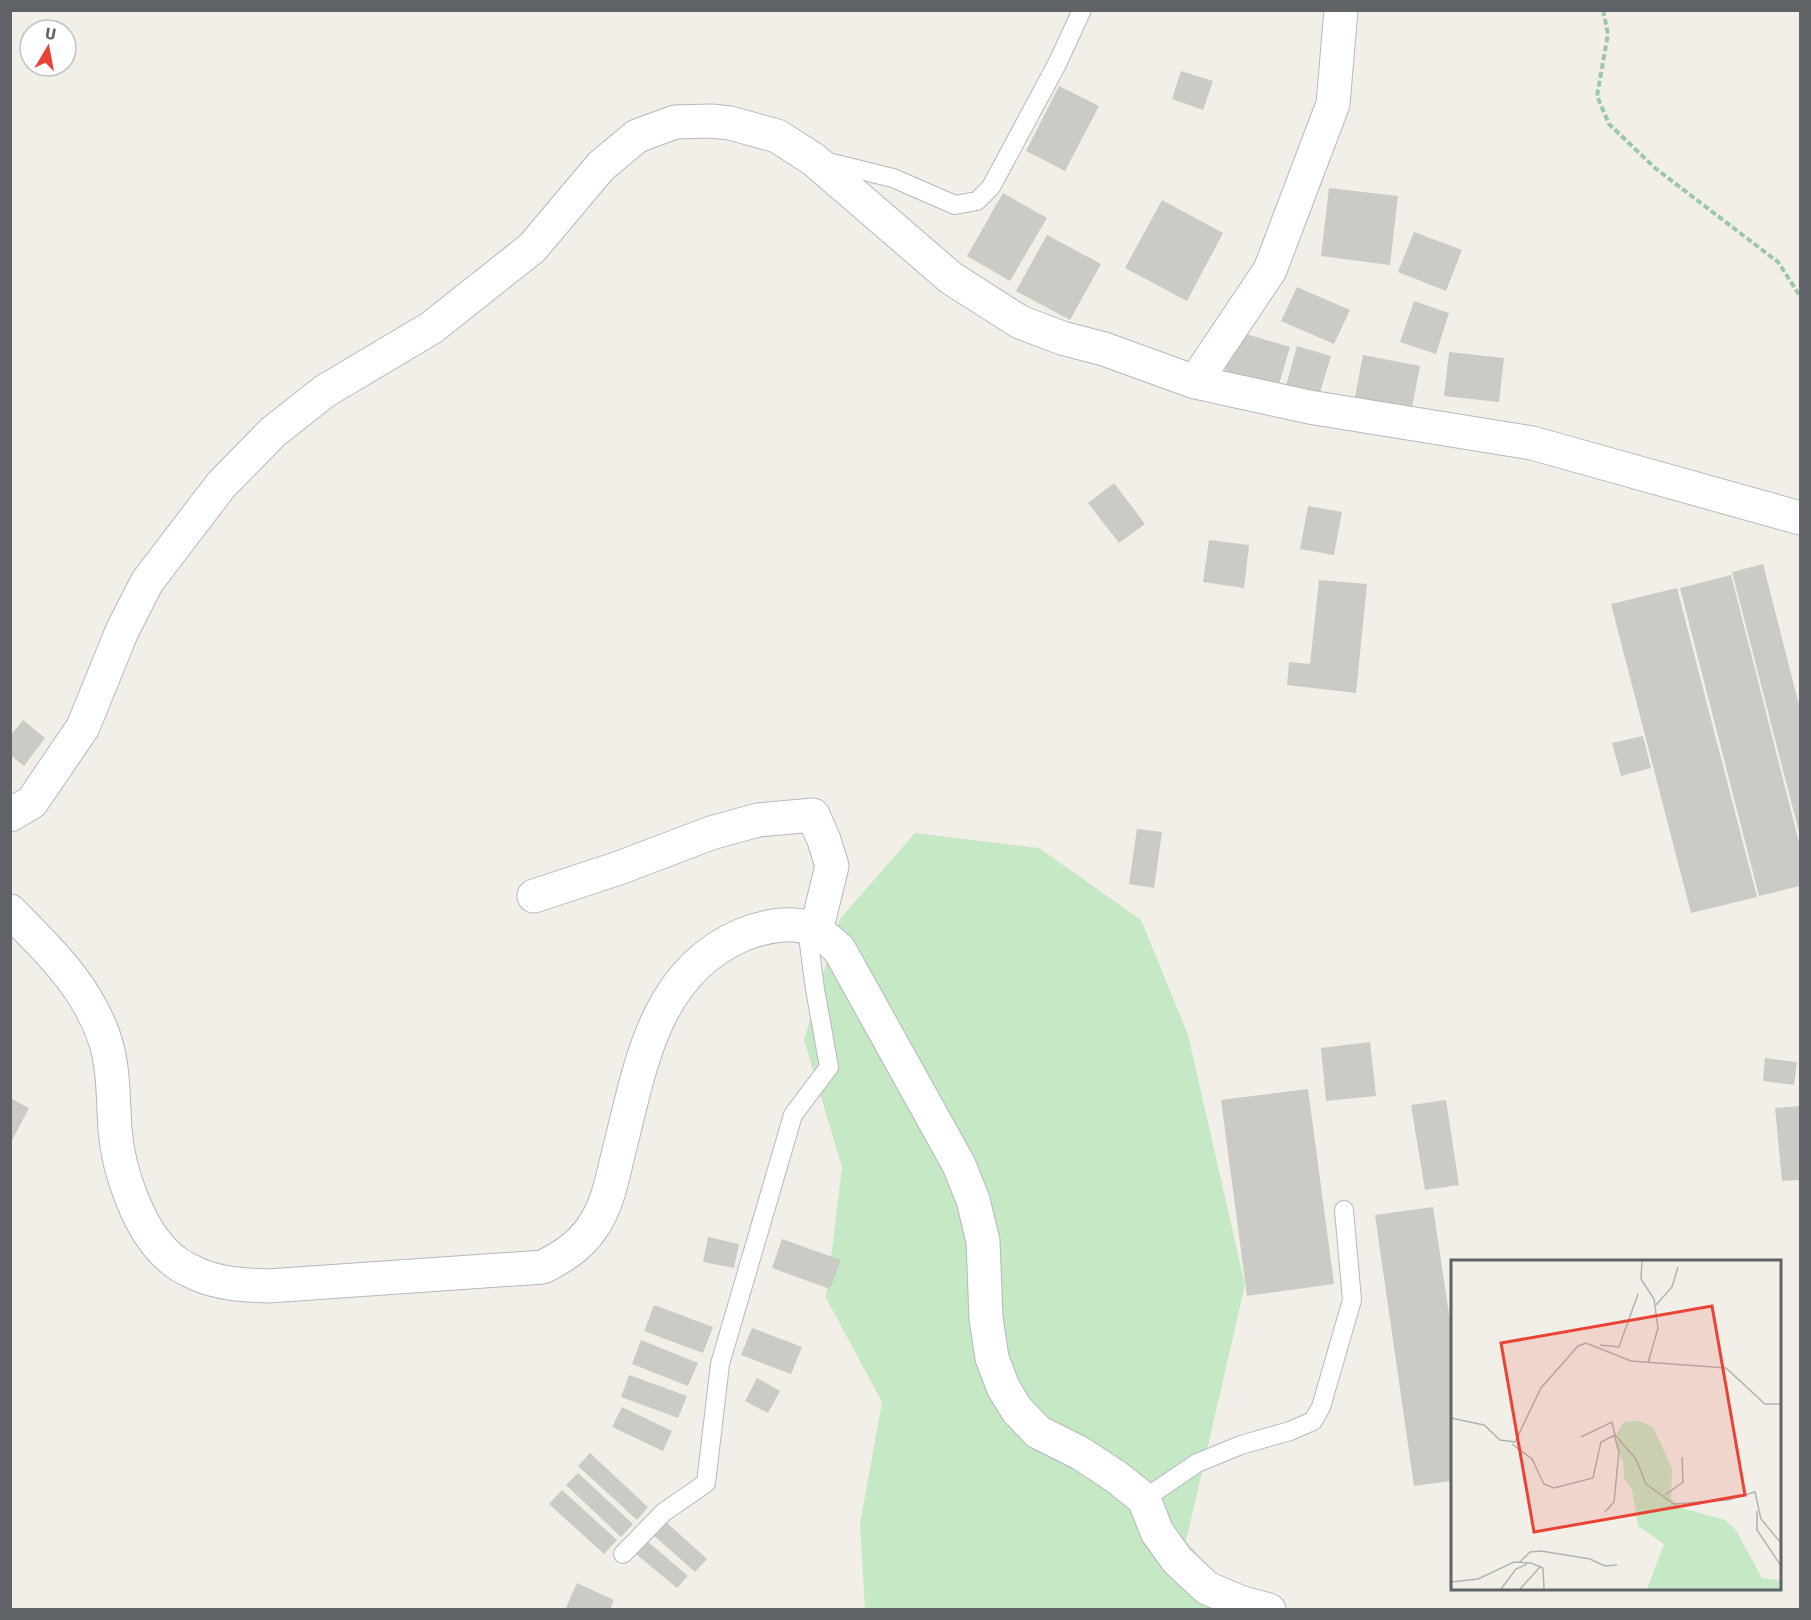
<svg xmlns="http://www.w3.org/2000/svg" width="1811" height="1620" font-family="'Fira Sans',sans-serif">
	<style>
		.green { fill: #c5e8c5 }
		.building { fill: #cccac5 }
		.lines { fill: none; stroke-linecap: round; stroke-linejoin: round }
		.service-casing { stroke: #b5b8bc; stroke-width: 20 }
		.minor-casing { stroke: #b5b8bc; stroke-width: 35 }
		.path { stroke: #9cc7a9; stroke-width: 4; stroke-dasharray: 6 3; stroke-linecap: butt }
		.service { stroke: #fff; stroke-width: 18 }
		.minor { stroke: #fff; stroke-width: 33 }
		.inset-road { fill: none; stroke: #b3b3b1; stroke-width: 1.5 }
		.view { fill: #ea4335; fill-opacity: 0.15; stroke: #ea4335; stroke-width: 3 }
		.inset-edge { fill: none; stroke: #5f6368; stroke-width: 3 }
	</style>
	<rect width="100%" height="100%" fill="#f1efe8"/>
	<path class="green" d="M915,833L1039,848L1141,920L1188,1035L1245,1285L1186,1541L1246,1609H865L860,1524L882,1402L826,1298L842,1167L804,1040L839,920Z"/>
	<path class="building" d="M1181,71L1213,81L1203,110L1172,99Z
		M1059,86L1099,106L1065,171L1026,151Z
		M1329,188L1398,196L1390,265L1321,256Z
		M1003,193L1047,218L1010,281L967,256Z
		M1162,200L1223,233L1187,301L1125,268Z
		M1414,232L1462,250L1446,291L1398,272Z
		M1047,235L1101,264L1070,320L1016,291Z
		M1297,287L1350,310L1334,344L1281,321Z
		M1414,301L1449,313L1436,354L1400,342Z
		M1236,331L1290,347L1277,391L1224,375Z
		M1297,346L1331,356L1318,399L1285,389Z
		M1449,352L1504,358L1499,402L1444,396Z
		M1363,355L1420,366L1412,408L1355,397Z
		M1114,483L1145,524L1119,543L1088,503Z
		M1308,506L1342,512L1334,555L1300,549Z
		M1209,540L1249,545L1244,588L1203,582Z
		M1763,564L1800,709V836L1732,572Z
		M1731,575L1800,846V886L1759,896L1680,588Z
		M1319,580L1367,584L1356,693L1287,685L1289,662L1310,664Z
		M1677,588L1757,897L1691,913L1611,604Z
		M23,720L45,738L24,766L10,755V736Z
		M1643,736L1651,768L1621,776L1612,743Z
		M1137,829L1162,832L1154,888L1129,884Z
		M1370,1042L1376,1096L1326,1101L1321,1048Z
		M1765,1058L1797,1062L1794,1085L1763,1081Z
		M1308,1089L1334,1284L1247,1296L1221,1100Z
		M10,1098L29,1108L10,1144Z
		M1446,1100L1459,1185L1425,1190L1411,1105Z
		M1800,1106V1180L1782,1181L1775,1108Z
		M1433,1207L1449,1314L1452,1313V1481L1414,1486L1375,1215Z
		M708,1237L739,1244L734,1268L703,1262Z
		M782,1239L841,1260L830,1289L772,1268Z
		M654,1305L713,1327L703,1353L644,1331Z
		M752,1328L802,1347L791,1374L741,1355Z
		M641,1340L698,1363L688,1386L632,1364Z
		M629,1375L687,1396L678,1418L621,1397Z
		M757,1378L780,1391L768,1413L745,1401Z
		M622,1407L672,1431L663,1451L612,1427Z
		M590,1453L648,1507L637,1520L578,1466Z
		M578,1473L633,1524L621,1537L566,1485Z
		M562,1490L617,1540L604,1554L549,1504Z
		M665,1521L707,1559L695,1572L652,1534Z
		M647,1541L688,1576L677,1588L636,1554Z
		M577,1583L614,1600L610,1610H565Z"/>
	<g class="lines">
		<defs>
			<path id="service" d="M824,161L893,178L955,205L977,201L991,187L1057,64L1082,10
				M1144,1499L1197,1463L1241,1445L1290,1431L1313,1421L1321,1407L1352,1300L1344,1210
				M623,1554L664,1512L706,1483L720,1364L793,1115L829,1067L815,989L807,929"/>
			<path id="minor" d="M1195,382L1270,270L1333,104L1341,10
				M10,815L32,802L83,727L122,631L147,582L221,485L273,432L325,391L431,328L532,248L601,166L637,136L675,122L711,121L730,123L777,136L813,159L951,278L1020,322L1062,338L1104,349L1195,382L1309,407L1532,443L1800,518
				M534,896L619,868L711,833L758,820L813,815L824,840L832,866L816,931
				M10,911C49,950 89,988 106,1043C114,1071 113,1100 115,1129C118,1170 139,1234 173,1260C179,1266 189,1270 197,1274C219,1284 245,1285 268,1286L543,1267C562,1257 579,1247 592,1228C607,1207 612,1180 618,1155C640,1070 652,974 742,935C764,926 795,919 817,932C825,936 832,943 839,949L959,1165L973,1200L983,1241L986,1318L992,1358L1003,1387L1017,1410L1038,1432L1080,1453L1115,1476L1144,1499L1157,1532L1177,1560L1207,1588L1240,1602L1269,1610"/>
		</defs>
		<use href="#service" class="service-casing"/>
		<use href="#minor" class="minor-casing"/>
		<path class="path" d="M1603,10L1608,34L1597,96L1609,124L1655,168L1778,262L1800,296"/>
		<use href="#service" class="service"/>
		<use href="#minor" class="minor"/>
	</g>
	<g transform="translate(1451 1260)">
		<rect width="330" height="330" fill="#f1efe8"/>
		<path d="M188,161L202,167L221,208L220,239L231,248L274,260L285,270L311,318L330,320V329H196L213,284L187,266L181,229L173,218L172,202L165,188L166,173L173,162Z" fill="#c5e8c5"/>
		<path class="inset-road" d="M191,1L190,19L203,39L207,68L197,103M205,45L221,27L227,7M149,85L168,87L187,34M0,158L33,165L49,180L64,182L90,128L127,86L135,83L180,101L275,108L314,144H330M130,177L161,162L164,175L185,199L195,224L223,244L277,240L304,232L310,259L330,283M61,184L81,199L93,224L103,228L142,218L150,182L164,175M214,235L232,222L231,197M306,251V270L330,306M154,252L163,242L168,191L163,175M69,302L79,292L90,291L139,299L154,306L166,305M0,322L27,319L63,302L80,303L92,308L93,329M50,329L65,309L76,304M69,329L90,306"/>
		<path class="view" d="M261,46L294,235L83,272L50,83Z"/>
		<rect width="330" height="330" class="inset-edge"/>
	</g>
	<rect width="1811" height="1620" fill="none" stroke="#5f6368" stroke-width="24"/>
	<g transform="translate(48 48) rotate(10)"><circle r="28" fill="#ffffff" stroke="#bfc1c3" stroke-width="1.5"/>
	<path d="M0-4.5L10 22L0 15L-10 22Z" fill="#ea4335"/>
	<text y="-9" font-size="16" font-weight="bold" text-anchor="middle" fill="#5f6368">U</text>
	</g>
</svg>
